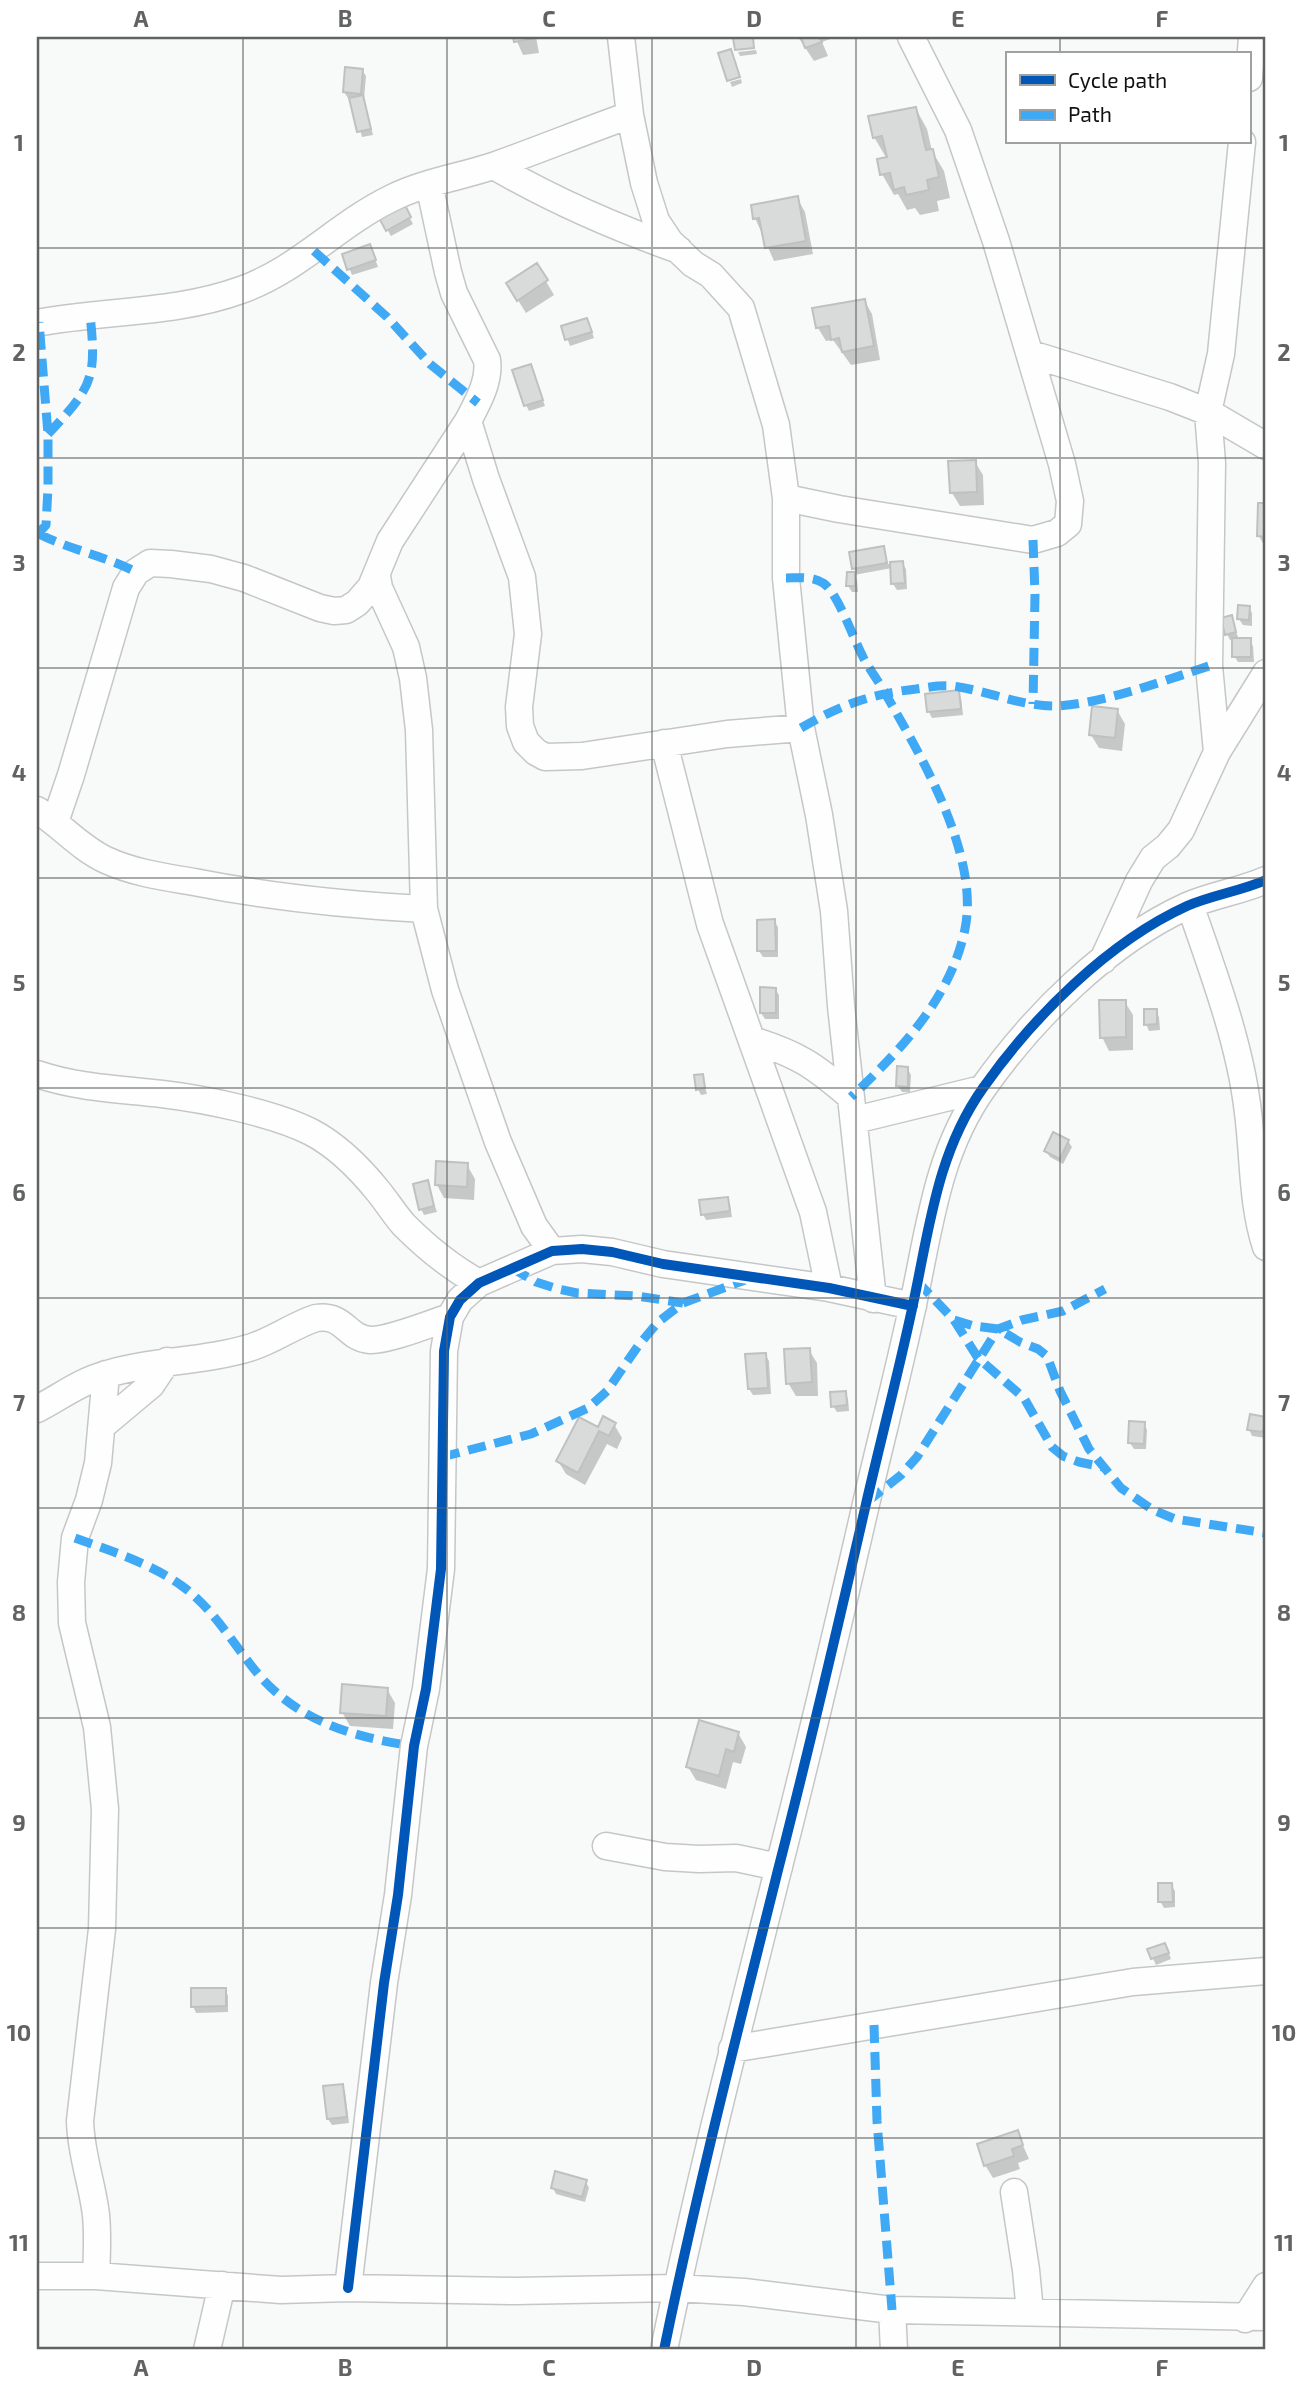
<svg xmlns="http://www.w3.org/2000/svg" width="1303" height="2387" font-family="'Exo 2',sans-serif">
	<style>
		.shadow { fill: #0003 }
		.building { fill: #d9dbda; stroke: #bfc1c0; stroke-width: 2 }
		.lines { fill: none; stroke-linecap: round; stroke-linejoin: round }
		.street-casing { stroke: #c5c7c6; stroke-width: 29 }
		.street { stroke: #fefefe; stroke-width: 26 }
		.quiet { stroke: #3fa9f5; stroke-width: 9; stroke-dasharray: 18 9; stroke-linecap: butt }
		.cycleway-casing { stroke: #fff; stroke-width: 15 }
		.cycleway { stroke: #0057b8; stroke-width: 10 }
		.grid { fill: none; stroke: #616362; stroke-width: 2; stroke-opacity: 0.55 }
		.neatline { fill: none; stroke: #616362; stroke-width: 2.5 }
		.grid-label { font-size: 23px; text-anchor: middle; font-weight: bold; fill: #616362 }
	</style>
	<rect width="100%" height="100%" fill="#f8faf9"/>
	<path class="shadow" d="M515,37H536L539,53L523,55Z
		M798,37H829L830,39L822,42L828,56L814,61Z
		M756,50L757,54L740,56L738,52Z
		M362,70L366,76L364,99L373,135L362,137L351,98H348L344,92Z
		M741,79L742,83L732,87L730,82Z
		M916,109L927,129L932,151L944,171L950,198L937,201L939,211L920,215L915,208L907,210L898,194L894,195L882,174L887,159L874,137Z
		M797,198L805,212L813,254L774,261L755,218Z
		M404,207L413,224L391,236L381,219Z
		M373,253L378,267L352,275L344,255Z
		M537,266L554,295L526,313L516,297Z
		M864,300L872,314L880,360L851,365L833,340L826,341L818,328Z
		M590,326L594,338L570,346L563,327Z
		M533,372L545,406L529,411L526,405Z
		M975,462L983,475L984,505L960,506L952,493Z
		M1260,505H1266V549L1259,536Z
		M883,548L888,564L902,563L906,569L907,589L897,590L893,584L892,568L854,575L857,580L858,592H852L848,586V574H857L854,568Z
		M1249,607L1252,613V626L1243,625L1239,619Z
		M1231,617L1239,640H1250L1253,646L1254,662H1238L1234,656V639L1230,640L1227,634Z
		M958,692L961,698L963,715L932,718L929,712Z
		M1117,710L1125,724L1122,751L1099,748L1091,735Z
		M774,921L778,927V957H763L759,951Z
		M775,989L779,995V1019H765L761,1013Z
		M1125,1002L1133,1015V1050L1109,1051L1102,1037Z
		M1156,1010L1159,1017L1160,1030L1149,1031L1146,1024Z
		M907,1068L911,1075L910,1092H902L898,1086Z
		M702,1076L707,1094L701,1095L698,1089Z
		M1068,1141L1072,1147L1063,1164L1050,1157L1046,1151Z
		M467,1165L475,1179L474,1200L444,1198L437,1185Z
		M427,1182L437,1212L424,1215L421,1209Z
		M727,1199L730,1205L732,1217L706,1220L703,1214Z
		M809,1350L817,1363L818,1396H796L788,1383Z
		M765,1354L769,1361L771,1394L753,1395L749,1389Z
		M845,1393L848,1399L849,1411L837,1412L833,1406Z
		M1265,1418L1266,1438L1252,1436L1249,1429Z
		M1144,1423L1147,1430L1146,1449H1134L1130,1443Z
		M614,1424L622,1438L617,1449L607,1444L585,1485L566,1474L558,1461L598,1429Z
		M387,1689L395,1703L393,1729L350,1726L342,1712Z
		M738,1733L746,1747L741,1764L733,1762L726,1789L696,1780L688,1767Z
		M1171,1885L1175,1891V1907L1164,1908L1160,1901Z
		M1149,1950L1168,1951L1171,1959L1156,1965Z
		M225,1989L228,1996V2012L196,2013L193,2006Z
		M342,2086L345,2092L349,2123L332,2125L328,2119Z
		M1017,2132L1029,2159L1018,2163L1020,2169L993,2178L985,2165Z
		M586,2182L589,2188L585,2202L556,2194L553,2188Z"/>
	<path class="building" d="M513,37H532V39L514,42Z
		M753,37L754,48L735,50L733,38Z
		M801,37H819L822,42L805,48Z
		M731,49L740,77L727,81L718,53Z
		M345,67L363,69L361,94L343,92Z
		M363,95L371,129L357,132L349,98Z
		M916,107L926,150L933,149L939,177L927,180L929,190L906,195L904,187L894,190L890,173L880,175L877,159L887,157L882,136L873,138L868,116Z
		M798,196L806,241L765,248L759,218L753,219L751,205Z
		M405,205L411,217L386,231L379,218Z
		M370,244L376,260L347,270L342,254Z
		M537,263L548,280L517,301L506,283Z
		M865,299L874,346L842,352L839,338L831,340L829,326L816,328L812,308Z
		M587,318L592,332L565,340L561,326Z
		M531,364L543,400L524,406L512,370Z
		M976,460L977,492L950,493L948,461Z
		M1258,503H1266V537L1257,536Z
		M884,546L887,563L852,569L849,552Z
		M903,561L905,583L891,584L890,562Z
		M847,572H855V586H846Z
		M1238,605L1250,606L1249,620L1237,619Z
		M1232,615L1236,632L1225,635L1221,618Z
		M1232,638H1251V657H1232Z
		M959,690L961,709L927,712L925,694Z
		M1092,706L1118,709L1115,738L1089,735Z
		M775,919L776,951H757V920Z
		M760,987L776,988V1013H760Z
		M1099,1000H1126V1037L1100,1038Z
		M1144,1009H1157V1024L1144,1025Z
		M897,1066L908,1067V1087L896,1086Z
		M703,1074L705,1088L696,1090L694,1075Z
		M1053,1132L1069,1140L1060,1159L1044,1151Z
		M436,1161L468,1163L467,1187L435,1185Z
		M428,1180L434,1206L419,1210L413,1184Z
		M728,1197L730,1211L701,1215L699,1200Z
		M810,1348L812,1382L786,1384L784,1349Z
		M766,1353L768,1388L748,1389L745,1354Z
		M846,1391L847,1405L831,1407L830,1392Z
		M1250,1414L1266,1417L1263,1432L1247,1430Z
		M603,1416L616,1423L609,1436L599,1431L578,1473L556,1461L579,1417L598,1427Z
		M1129,1421L1145,1422L1144,1444L1128,1443Z
		M342,1684L388,1688L386,1716L340,1713Z
		M699,1720L739,1732L734,1752L726,1749L719,1776L686,1767Z
		M1158,1883H1172L1173,1902H1158Z
		M1165,1943L1169,1953L1151,1959L1147,1949Z
		M191,1988H226V2006L191,2007Z
		M343,2084L347,2117L327,2119L323,2086Z
		M1018,2130L1023,2145L1012,2149L1014,2156L984,2166L977,2144Z
		M555,2171L587,2180L582,2197L551,2188Z"/>
	<g class="lines">
		<defs>
			<path id="street" d="M621,37L630,115L644,183L656,221L670,242L693,264L711,275L741,308L776,425L786,498V578L801,728L819,815L834,911L841,1006L873,1299
				M1249,78L1252,37
				M494,166C554,201 614,227 679,250
				M37,323C105,310 175,314 241,290C298,270 337,225 390,199C423,182 461,177 496,165C541,149 585,131 630,115
				M1031,354L1170,397L1208,412L1266,446
				M468,421L486,479L522,577L528,634L519,707L520,726L526,742L536,752L545,757L582,756L727,734L801,728
				M786,498L839,509L1033,540L1057,533L1068,524L1070,501L1062,464L996,241L958,130L911,37
				M377,576L379,588L406,647L413,678L419,730L424,909L445,990L498,1142L534,1226L552,1251
				M664,743L710,924L813,1212L829,1288
				M1217,752L1209,666L1212,463L1208,412L1221,354L1242,142
				M37,810C61,825 80,848 106,860C134,873 165,877 194,882C270,897 347,905 424,909
				M55,822L71,775L126,588L136,572L150,563L171,564L211,569L244,578L320,608L334,611L346,610L357,603L371,587L390,541L468,421C478,402 490,381 487,360L454,293L448,272L429,184
				M1190,905C1211,966 1239,1040 1247,1105C1254,1152 1251,1201 1266,1247
				M1103,960L1139,881L1153,858L1168,846L1181,830L1217,752L1266,673
				M752,1040C798,1054 815,1066 851,1097
				M37,1074C78,1088 119,1089 162,1094C204,1099 274,1113 311,1132C336,1145 361,1170 378,1191C387,1202 395,1215 404,1225C428,1249 450,1267 479,1283
				M855,1120L982,1089
				M37,1409C59,1398 79,1382 104,1375C152,1360 204,1362 252,1347C274,1340 294,1325 316,1318C345,1314 346,1338 370,1340C387,1341 432,1323 450,1317
				M102,1426L151,1385L167,1361
				M606,1846L665,1857L699,1859L736,1858L779,1867
				M732,2049L1133,1982L1266,1971
				M1014,2192L1026,2270L1030,2312
				M37,2276H96L281,2290L348,2288L515,2291L677,2288L744,2292L892,2310L1266,2317
				M96,2276C97,2255 98,2235 96,2215C92,2182 81,2155 80,2121L102,1929L105,1809L97,1727L72,1623L71,1582L75,1538L89,1500L98,1463L106,1374
				M348,2288L384,1983L398,1895L414,1746L426,1689L441,1569L444,1351L450,1317L460,1300L479,1283L552,1251L582,1249L612,1252L663,1264L829,1288L913,1306
				M892,2310L894,2350
				M1245,2319L1266,2286
				M207,2350L222,2285
				M664,2350C697,2189 738,2030 778,1870C809,1749 838,1626 866,1504C881,1439 898,1374 912,1309C929,1232 936,1154 983,1088C1033,1017 1108,942 1187,906C1212,895 1241,891 1266,880"/>
		</defs>
		<use href="#street" class="street-casing"/>
		<use href="#street" class="street"/>
		<path class="quiet" d="M314,251L387,317L430,364L478,403
			M48,434C92,387 97,379 90,315
			M39,534C71,550 105,556 136,572
			M37,535L46,525L48,488V434L39,322
			M1033,540L1035,594L1033,704
			M786,578C798,578 812,576 823,583C837,591 854,640 863,657C869,669 878,680 885,693C921,756 980,855 965,929C951,998 900,1051 851,1097
			M801,728C840,705 871,694 916,689C930,687 945,684 959,687C990,692 1022,706 1054,706C1099,705 1166,680 1209,666
			M512,1268L536,1282L558,1289L577,1293L637,1296L683,1303
			M917,1281L954,1320L974,1326L998,1329L1020,1342L1038,1349L1047,1356L1060,1391L1089,1449L1121,1488L1153,1510L1175,1519L1266,1533
			M954,1320L978,1358L1024,1398L1052,1447L1063,1456L1079,1462L1103,1467
			M442,1457L531,1434L588,1408L607,1391L638,1346L658,1322L683,1303L745,1280
			M867,1502L901,1475L917,1457L998,1329L1022,1320L1063,1311L1105,1289
			M75,1538C111,1551 150,1563 182,1586C214,1609 233,1644 258,1674C298,1721 355,1738 414,1746
			M874,2025L877,2121L892,2310"/>
		<defs>
			<path id="cycleway" d="M348,2288L384,1983L398,1895L414,1746L426,1689L441,1569L444,1351L450,1317L460,1300L479,1283L552,1251L582,1249L612,1252L663,1264L829,1288L913,1306
				M664,2350C697,2189 738,2030 778,1870C809,1749 838,1626 866,1504C881,1439 898,1374 912,1309C929,1232 936,1154 983,1088C1033,1017 1108,942 1187,906C1212,895 1241,891 1266,880"/>
		</defs>
		<use href="#cycleway" class="cycleway-casing"/>
		<use href="#cycleway" class="cycleway"/>
	</g>
	<path class="grid" d="M243,37V2350M447,37V2350M652,37V2350M856,37V2350M1060,37V54M1060,142V2350M37,248H1266M37,458H1266M37,668H1266M37,878H1266M37,1088H1266M37,1298H1266M37,1508H1266M37,1718H1266M37,1928H1266M37,2138H1266"/>
	<rect width="1303" height="2387" fill="none" stroke="#ffffff" stroke-width="77"/>
	<rect x="1006" y="52" width="245" height="91" fill="#ffffff" stroke="#9fa0a0" stroke-width="2"/>
	<rect x="1020" y="75" width="35" height="10" fill="#0057b8" stroke="#9fa0a0" stroke-width="2"/>
	<text x="1068" y="88" font-size="21" fill="#101111">Cycle path</text>
	<rect x="1020" y="110" width="35" height="10" fill="#3fa9f5" stroke="#9fa0a0" stroke-width="2"/>
	<text x="1068" y="122" font-size="21" fill="#101111">Path</text>
	<rect x="38" y="38" width="1226" height="2310" class="neatline"/>
	<g class="grid-label">
		<text x="141" y="27">A</text>
		<text x="345" y="27">B</text>
		<text x="549" y="27">C</text>
		<text x="754" y="27">D</text>
		<text x="958" y="27">E</text>
		<text x="1162" y="27">F</text>
		<text x="19" y="151">1</text>
		<text x="1284" y="151">1</text>
		<text x="19" y="361">2</text>
		<text x="1284" y="361">2</text>
		<text x="19" y="571">3</text>
		<text x="1284" y="571">3</text>
		<text x="19" y="781">4</text>
		<text x="1284" y="781">4</text>
		<text x="19" y="991">5</text>
		<text x="1284" y="991">5</text>
		<text x="19" y="1201">6</text>
		<text x="1284" y="1201">6</text>
		<text x="19" y="1411">7</text>
		<text x="1284" y="1411">7</text>
		<text x="19" y="1621">8</text>
		<text x="1284" y="1621">8</text>
		<text x="19" y="1831">9</text>
		<text x="1284" y="1831">9</text>
		<text x="19" y="2041">10</text>
		<text x="1284" y="2041">10</text>
		<text x="19" y="2251">11</text>
		<text x="1284" y="2251">11</text>
		<text x="141" y="2376">A</text>
		<text x="345" y="2376">B</text>
		<text x="549" y="2376">C</text>
		<text x="754" y="2376">D</text>
		<text x="958" y="2376">E</text>
		<text x="1162" y="2376">F</text>
	</g>
</svg>
